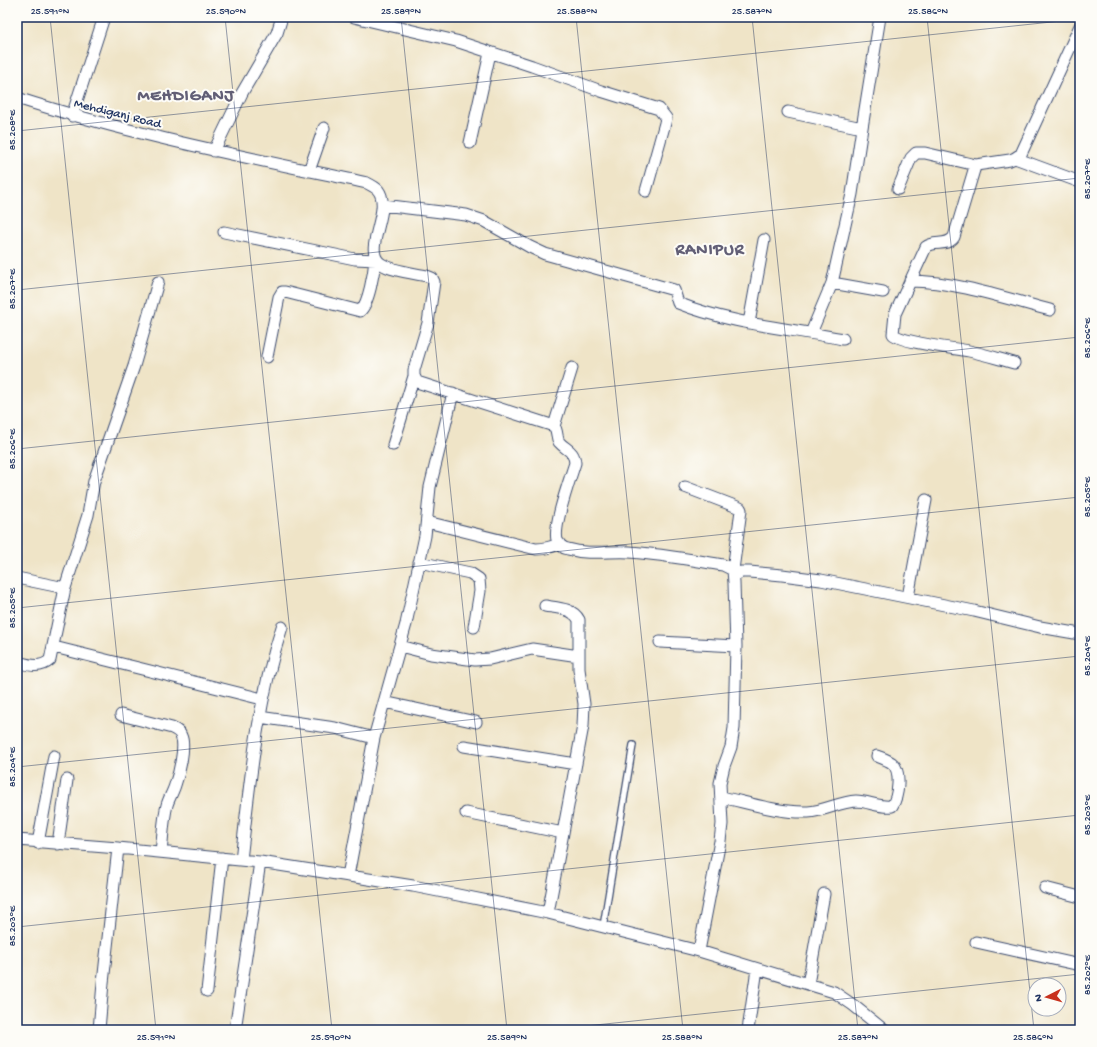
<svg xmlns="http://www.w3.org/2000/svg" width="1097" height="1047" font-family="'Gochi Hand',sans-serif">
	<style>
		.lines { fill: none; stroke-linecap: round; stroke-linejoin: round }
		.lane-casing { stroke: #3b4a6e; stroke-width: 8 }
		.street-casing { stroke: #3b4a6e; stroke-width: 13 }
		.lane { stroke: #fff; stroke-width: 5.5 }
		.street { stroke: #fff; stroke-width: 11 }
		.ticks { fill: none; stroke: #1b2f5e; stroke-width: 1; stroke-opacity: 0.45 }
		.labels { text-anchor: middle; stroke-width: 4; stroke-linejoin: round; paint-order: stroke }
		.street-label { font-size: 13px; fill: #1b2f5e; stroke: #fdfcf7 }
		.district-label { font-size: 17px; font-weight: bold; letter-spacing: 1px; fill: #625f76; stroke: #fdfcf7 }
		.neatline { fill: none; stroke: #1b2f5e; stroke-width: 1.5 }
		.ticks-label { font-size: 10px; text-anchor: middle; fill: #1b2f5e }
	</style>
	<rect width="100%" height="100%" fill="#fdfcf7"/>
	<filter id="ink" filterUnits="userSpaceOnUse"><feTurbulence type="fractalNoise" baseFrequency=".025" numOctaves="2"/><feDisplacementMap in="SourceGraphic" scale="8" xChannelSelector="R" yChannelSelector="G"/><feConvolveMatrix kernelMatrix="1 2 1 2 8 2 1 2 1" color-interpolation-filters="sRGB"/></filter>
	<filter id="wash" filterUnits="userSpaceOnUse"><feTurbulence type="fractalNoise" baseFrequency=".012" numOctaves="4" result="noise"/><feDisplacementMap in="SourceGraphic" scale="16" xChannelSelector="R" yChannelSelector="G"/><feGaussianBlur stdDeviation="0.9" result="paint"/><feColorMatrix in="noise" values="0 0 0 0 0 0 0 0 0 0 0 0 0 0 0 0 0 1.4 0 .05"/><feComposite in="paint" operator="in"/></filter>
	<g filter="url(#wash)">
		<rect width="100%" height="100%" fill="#efe4c7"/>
	</g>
	<g filter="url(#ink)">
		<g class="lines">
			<defs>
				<path id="lane" d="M603,927L633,745"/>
				<path id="street" d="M354,17L456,41L532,66L601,91L659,109L666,118L665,123L646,191
					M17,98C132,135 250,158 367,183C371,185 375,187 378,190C393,209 362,249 380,263C391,271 414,273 427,276L432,278L434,282L428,323L414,370V376L417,382L554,426C558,431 556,437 559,442C566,450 574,450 575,463C570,479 553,525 557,540C559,545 563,548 568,549C588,555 609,551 629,552C661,554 692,560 723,565L733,570L734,583L736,646L734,728L731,747L724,766L720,783L722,824L720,841L699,951
					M788,112L862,128
					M72,116L104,17
					M470,143L490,53
					M214,151L242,93L277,33L282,17
					M1015,158L1080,182
					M309,171L324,128
					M898,189L911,158L916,153H925L976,165
					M383,205L466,215L484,221L530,247L545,254L674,290L678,303C730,324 787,328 843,339
					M224,232L355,259L376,260
					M910,281C954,281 1008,299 1050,310
					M832,283L883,292
					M749,323L764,240
					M811,333L832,283L852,194L862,128L880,17
					M267,357L279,297L282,292H285L360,311C369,304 374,271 375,260
					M1014,363C999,359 984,354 969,351C953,348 902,343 893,334L895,314L926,247C934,240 947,247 954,237L974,170L976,165L1010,160L1015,158L1021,154L1080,26
					M554,426L572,368
					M393,445L414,376
					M685,487L740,508L741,510L733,570
					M427,522L536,549C545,549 551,548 559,543
					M419,562L470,573L479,579L480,591L474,627
					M734,576L741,572H749L782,575L821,580L974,611L1040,627L1080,634
					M17,578L65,588
					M908,597L926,500
					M545,606C557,608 573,608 579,620V669L584,704L583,726L548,913
					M660,642L736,646
					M400,646L431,654L475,660L490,659L532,649L579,656
					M54,647L262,699
					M17,662C29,665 40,669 50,660L65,588L88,515L94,481L134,366L158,282
					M384,702L476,722
					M121,715L172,728C176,730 180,732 181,736C186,746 179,774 175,785C173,792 169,798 167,805C163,820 163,836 161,852
					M259,717L335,728L374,738
					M464,746L576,764
					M721,797C749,803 779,813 808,812C825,811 839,802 856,801C868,801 879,808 892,806C898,797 902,771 892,763C888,760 882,758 877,756
					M466,813L563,833
					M17,840L118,848L260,862L413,886L548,913L699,951L834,992L853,1005L884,1030
					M38,843L54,756
					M58,844L67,780
					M241,860C250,781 257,703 282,627
					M348,876L374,738L406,624L425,536L430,487L453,393
					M1045,888L1080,897
					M976,942L1080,965
					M808,984L824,894
					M207,991L222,858
					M99,1030L103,983L118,848
					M235,1030L260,862
					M748,1030L757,969"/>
			</defs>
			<use href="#lane" class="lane-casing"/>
			<use href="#street" class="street-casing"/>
			<use href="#lane" class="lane"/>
			<use href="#street" class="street"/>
		</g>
	</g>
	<path class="ticks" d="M50,17L156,1030M225,17L332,1030M401,17L507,1030M576,17L683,1030M752,17L858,1030M927,17L1034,1030M17,131L1080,19M17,290L1080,178M17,449L1080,337M17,608L1080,497M17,767L1080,656M17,927L1080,815M548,1030L1080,974"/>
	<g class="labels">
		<g class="street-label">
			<text transform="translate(118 112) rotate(14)" y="5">Mehdiganj Road</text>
		</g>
		<g class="district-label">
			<text x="186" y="100">MEHDIGANJ</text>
			<text x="710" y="254">RANIPUR</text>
		</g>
	</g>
	<rect width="1097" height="1047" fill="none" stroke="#fdfcf7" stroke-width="44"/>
	<g transform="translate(1047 997) rotate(264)"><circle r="19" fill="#fdfcf7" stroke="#a3aaba"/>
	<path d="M0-3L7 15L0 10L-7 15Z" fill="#c8321e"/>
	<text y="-6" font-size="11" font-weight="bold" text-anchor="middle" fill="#1b2f5e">N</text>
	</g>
	<rect x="22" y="22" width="1053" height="1003" class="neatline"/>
	<g class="ticks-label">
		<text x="50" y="14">25.591°N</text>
		<text x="226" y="14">25.590°N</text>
		<text x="401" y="14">25.589°N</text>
		<text x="577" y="14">25.588°N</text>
		<text x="752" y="14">25.587°N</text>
		<text x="928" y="14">25.586°N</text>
		<text transform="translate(11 130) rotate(-90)" y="4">85.208°E</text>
		<text transform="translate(1086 179) rotate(-90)" y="4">85.207°E</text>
		<text transform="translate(11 289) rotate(-90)" y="4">85.207°E</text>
		<text transform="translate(1086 338) rotate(-90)" y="4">85.206°E</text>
		<text transform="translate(11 449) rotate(-90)" y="4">85.206°E</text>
		<text transform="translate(1086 497) rotate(-90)" y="4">85.205°E</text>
		<text transform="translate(11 608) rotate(-90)" y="4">85.205°E</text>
		<text transform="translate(1086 656) rotate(-90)" y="4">85.204°E</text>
		<text transform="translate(11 767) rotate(-90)" y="4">85.204°E</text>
		<text transform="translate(1086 815) rotate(-90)" y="4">85.203°E</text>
		<text transform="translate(11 926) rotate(-90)" y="4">85.203°E</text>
		<text transform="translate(1086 975) rotate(-90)" y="4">85.202°E</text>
		<text x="156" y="1040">25.591°N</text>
		<text x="331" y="1040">25.590°N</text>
		<text x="507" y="1040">25.589°N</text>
		<text x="682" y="1040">25.588°N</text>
		<text x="858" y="1040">25.587°N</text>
		<text x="1033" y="1040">25.586°N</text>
	</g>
</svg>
